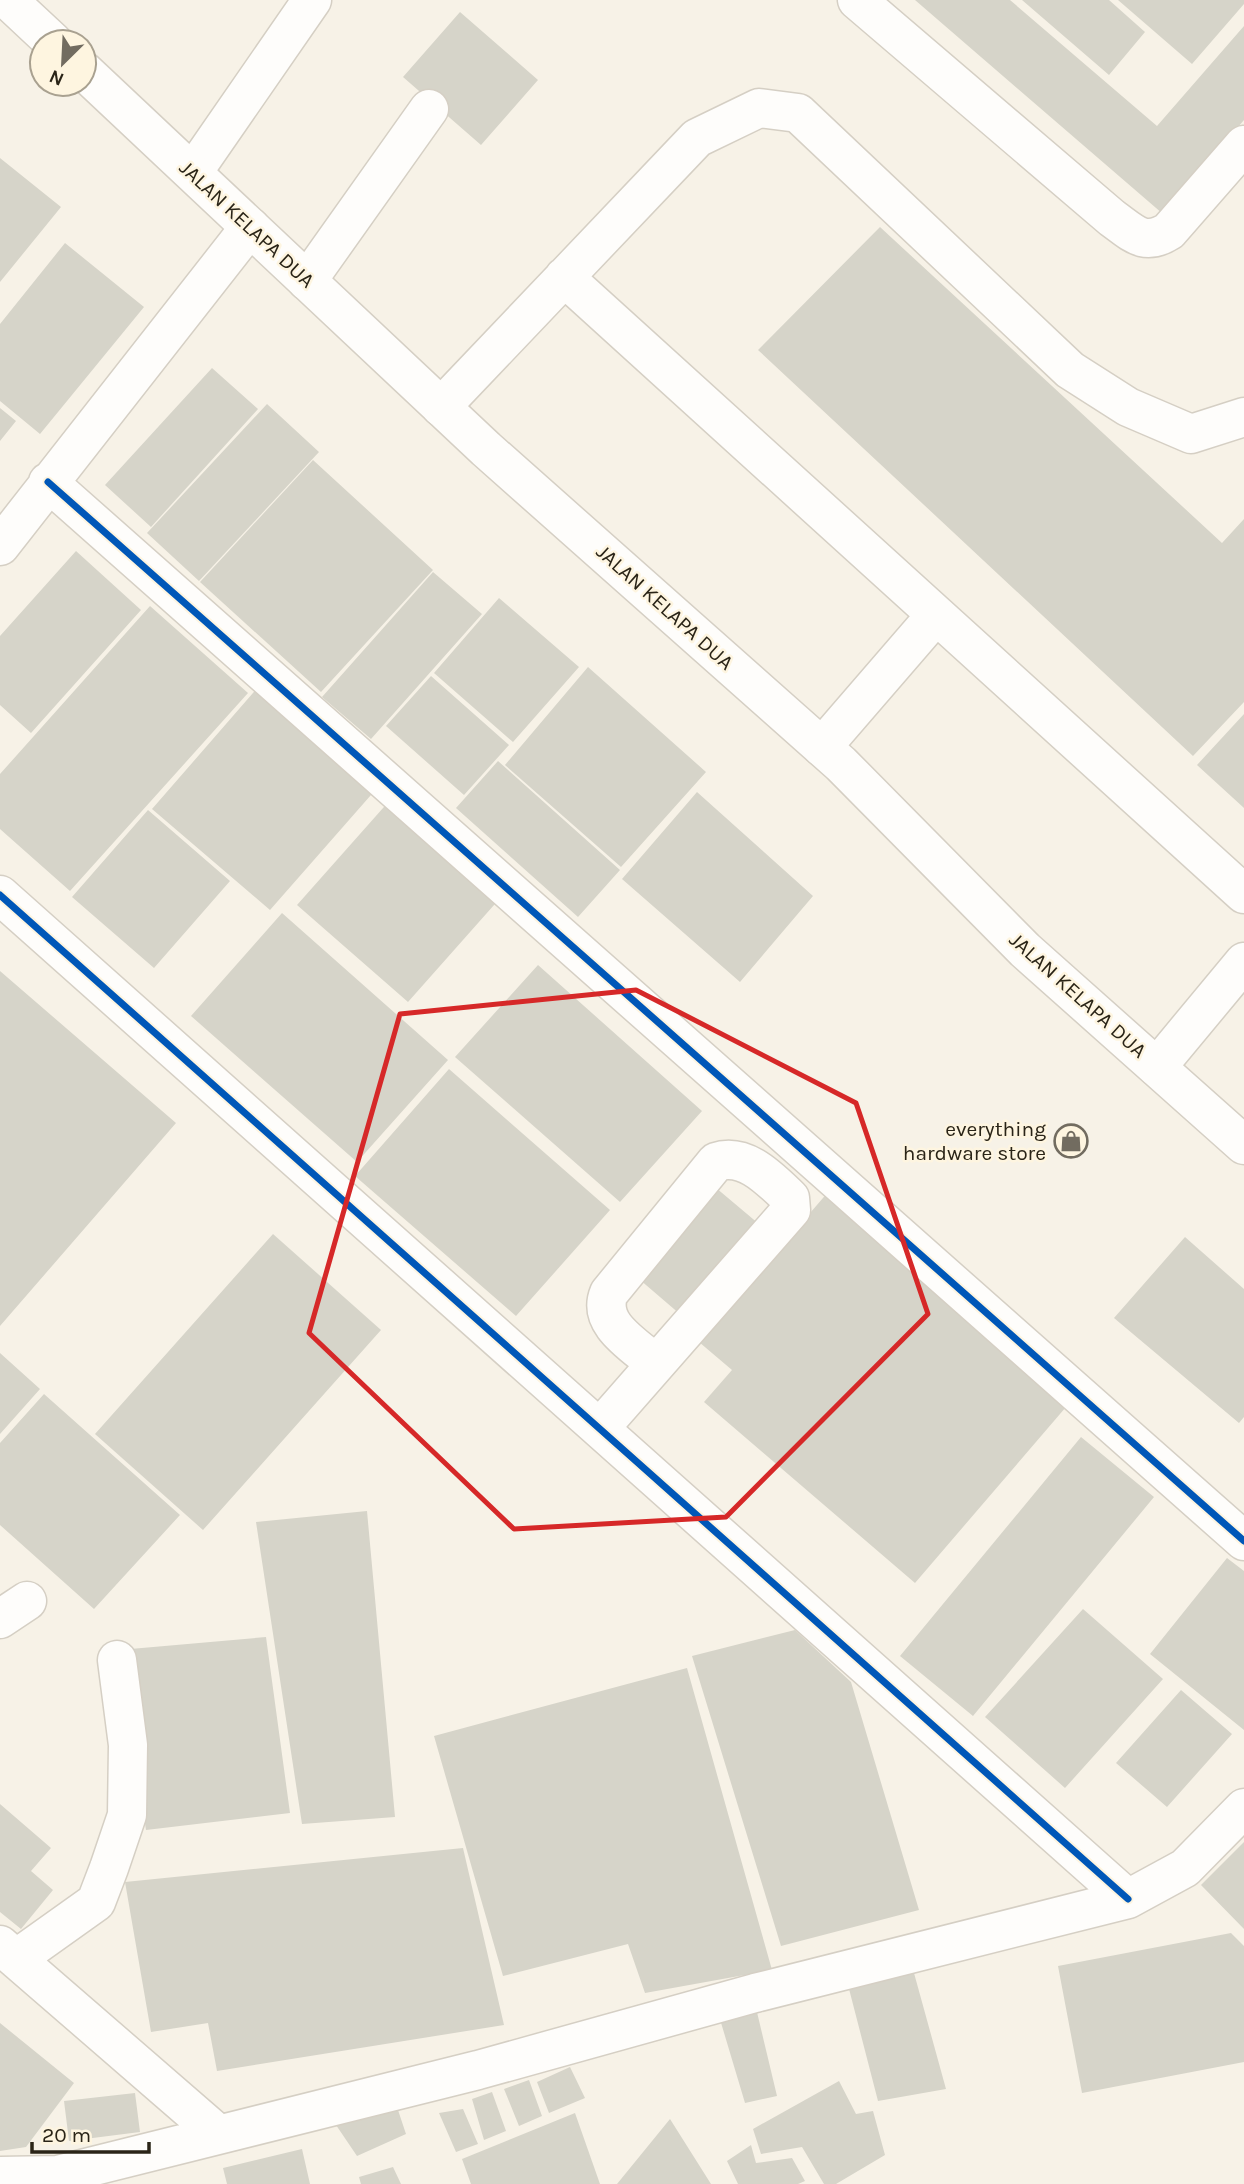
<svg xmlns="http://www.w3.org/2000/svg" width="1244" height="2184" font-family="Karla,sans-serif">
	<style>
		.building { fill: #d6d4c9 }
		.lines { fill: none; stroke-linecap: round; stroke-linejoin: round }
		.minor-casing { stroke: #d5cfc4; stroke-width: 41 }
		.highway-casing { stroke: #d5cfc4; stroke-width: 41 }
		.minor { stroke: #fefdfb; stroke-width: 38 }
		.highway { stroke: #fefdfb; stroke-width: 38 }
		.cycleway-casing { stroke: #fef5e0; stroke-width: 11 }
		.cycleway { stroke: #0057b8; stroke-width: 7 }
		.marked { fill: none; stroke: #d62828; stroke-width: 5; stroke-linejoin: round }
		.labels { text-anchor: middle; stroke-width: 5; stroke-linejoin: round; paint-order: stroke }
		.street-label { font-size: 21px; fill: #2a2417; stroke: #fef5e0 }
		.poi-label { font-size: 21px; fill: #2a2417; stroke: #fef5e0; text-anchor: end }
	</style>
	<rect width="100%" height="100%" fill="#f7f2e7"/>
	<path class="building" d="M915,0H1010L1157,126L1244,26V120L1163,214Z
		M1022,0H1109L1145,32L1109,75Z
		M1118,0H1244V4L1192,64Z
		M460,12L538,80L481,145L403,77Z
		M0,158L61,207L0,282Z
		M880,227L1222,543L1244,519V702L1193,756L758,350Z
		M65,243L144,307L40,434L0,401V324Z
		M212,368L258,409L151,527L105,485Z
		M267,404L319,452L199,581L147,533Z
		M0,408L16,421L0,441Z
		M313,460L433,570L321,692L200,582Z
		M76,551L141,610L31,733L0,705V636Z
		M433,572L482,614L371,739L322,697Z
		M499,598L579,667L513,742L434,673Z
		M150,606L248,693L70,891L0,829V774Z
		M588,667L706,772L621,867L505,765Z
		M431,676L509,745L464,795L386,726Z
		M260,685L378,787L270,910L152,809Z
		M1244,714V808L1197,765Z
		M498,761L620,870L578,917L456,808Z
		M697,792L813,896L740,982L622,879Z
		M391,799L502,896L408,1002L297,905Z
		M148,810L230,881L154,968L72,897Z
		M282,913L448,1060L357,1162L191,1016Z
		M538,965L702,1111L620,1202L455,1057Z
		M0,971L176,1123L0,1326Z
		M449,1069L610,1210L516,1316L355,1176Z
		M709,1182L766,1230L688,1321L632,1273Z
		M829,1191L1072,1400L915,1583L704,1402L732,1370L699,1342Z
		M273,1234L381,1330L203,1530L95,1434Z
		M1185,1237L1244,1289V1417L1239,1423L1114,1318Z
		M0,1353L40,1389L0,1434Z
		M44,1394L180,1515L94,1609L0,1525V1443Z
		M1081,1437L1154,1497L973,1716L900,1656Z
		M367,1511L395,1817L302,1824L256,1522Z
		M1227,1558L1244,1571V1730L1150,1654Z
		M1083,1609L1163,1679L1065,1788L985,1717Z
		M795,1630L851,1682L919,1910L781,1946L692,1656Z
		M266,1637L290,1813L146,1830L119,1650Z
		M687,1668L772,1970L645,1993L628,1944L503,1976L434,1736Z
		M1181,1690L1232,1734L1167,1807L1116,1763Z
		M0,1804L51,1848L31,1871L53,1890L21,1929L0,1912Z
		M1244,1842V1929L1201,1885Z
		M463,1848L504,2025L217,2071L208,2023L151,2032L125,1882Z
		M1231,1933L1244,1946V2062L1082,2093L1058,1966Z
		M914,1973L946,2089L878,2101L848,1985Z
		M756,2008L777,2096L745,2103L719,2016Z
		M0,2023L74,2083L26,2147L0,2151Z
		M570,2067L585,2098L549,2113L537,2082Z
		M529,2080L542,2116L519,2126L504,2089Z
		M839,2081L856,2114L873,2111L885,2155L836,2184H824L802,2147L761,2154L753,2129Z
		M492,2092L506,2131L484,2140L472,2099Z
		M135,2093L140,2132L69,2141L64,2101Z
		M395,2101L406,2134L357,2156L336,2125Z
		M463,2109L478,2144L456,2152L439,2113Z
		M575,2113L600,2184H471L462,2159Z
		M670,2119L711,2184H617Z
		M751,2145L756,2163L792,2158L805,2181L798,2184H738L727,2161Z
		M302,2149L310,2184H227L223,2168Z
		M393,2167L401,2184H361L359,2177Z"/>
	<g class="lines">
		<defs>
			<path id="minor" d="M857,0L1112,218C1133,233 1144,247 1169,231L1244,145
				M193,172L312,0
				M564,277L1244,894
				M307,281L429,109
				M441,407L697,138L759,108L798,113L1070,370L1128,407L1191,434L1244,417
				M48,482L1244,1541
				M0,546L250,227
				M822,747L936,615
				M0,895L1128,1899
				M1157,1067L1244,962
				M600,1428L791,1210L790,1198C770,1179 745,1152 716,1162L609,1293C596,1324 635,1345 656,1364
				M0,1619L27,1601
				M0,1945L218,2134
				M16,1959L96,1902L109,1868L127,1815L128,1745L117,1660
				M0,2176L58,2175L478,2070L755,1993L1128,1899L1185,1868L1244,1808"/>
			<path id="highway" d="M8,0L53,42
				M84,71L486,449L841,764L1025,950L1244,1145"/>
		</defs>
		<use href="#minor" class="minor-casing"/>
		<use href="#highway" class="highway-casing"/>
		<use href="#minor" class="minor"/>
		<use href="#highway" class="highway"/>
		<defs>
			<path id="cycleway" d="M48,482L1244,1541
				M0,895L1128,1899"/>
		</defs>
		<use href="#cycleway" class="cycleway-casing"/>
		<use href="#cycleway" class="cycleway"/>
	</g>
	<path class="marked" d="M636,990L856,1103L928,1314L726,1517L514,1529L309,1333L400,1014Z"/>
	<defs>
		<symbol id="shop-ring" viewBox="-11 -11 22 22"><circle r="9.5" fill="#fef5e0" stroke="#726c60" stroke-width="1.5"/><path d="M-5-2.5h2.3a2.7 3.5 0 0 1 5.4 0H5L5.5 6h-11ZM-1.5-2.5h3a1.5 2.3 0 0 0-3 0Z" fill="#726c60"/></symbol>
	</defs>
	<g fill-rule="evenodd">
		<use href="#shop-ring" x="1052" y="1122" width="38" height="38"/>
	</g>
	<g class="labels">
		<g class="street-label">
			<text transform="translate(247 224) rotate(43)" y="7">JALAN KELAPA DUA</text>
			<text transform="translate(665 607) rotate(42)" y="7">JALAN KELAPA DUA</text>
			<text transform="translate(1078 995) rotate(42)" y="7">JALAN KELAPA DUA</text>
		</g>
		<g class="poi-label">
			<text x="1046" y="1136">everything<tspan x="1046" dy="24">hardware store</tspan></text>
		</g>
	</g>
	<g transform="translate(63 63) rotate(204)"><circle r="33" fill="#fef5e0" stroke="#a9a190" stroke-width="2"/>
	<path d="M0-5L12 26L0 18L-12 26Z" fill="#726c60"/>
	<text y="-10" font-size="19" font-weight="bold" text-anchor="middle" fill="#2a2417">N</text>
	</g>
	<path d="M32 2142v10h117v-10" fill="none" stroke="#2a2417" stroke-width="3.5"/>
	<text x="42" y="2142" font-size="21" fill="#2a2417" stroke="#fef5e0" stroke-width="5" paint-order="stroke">20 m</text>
</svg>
